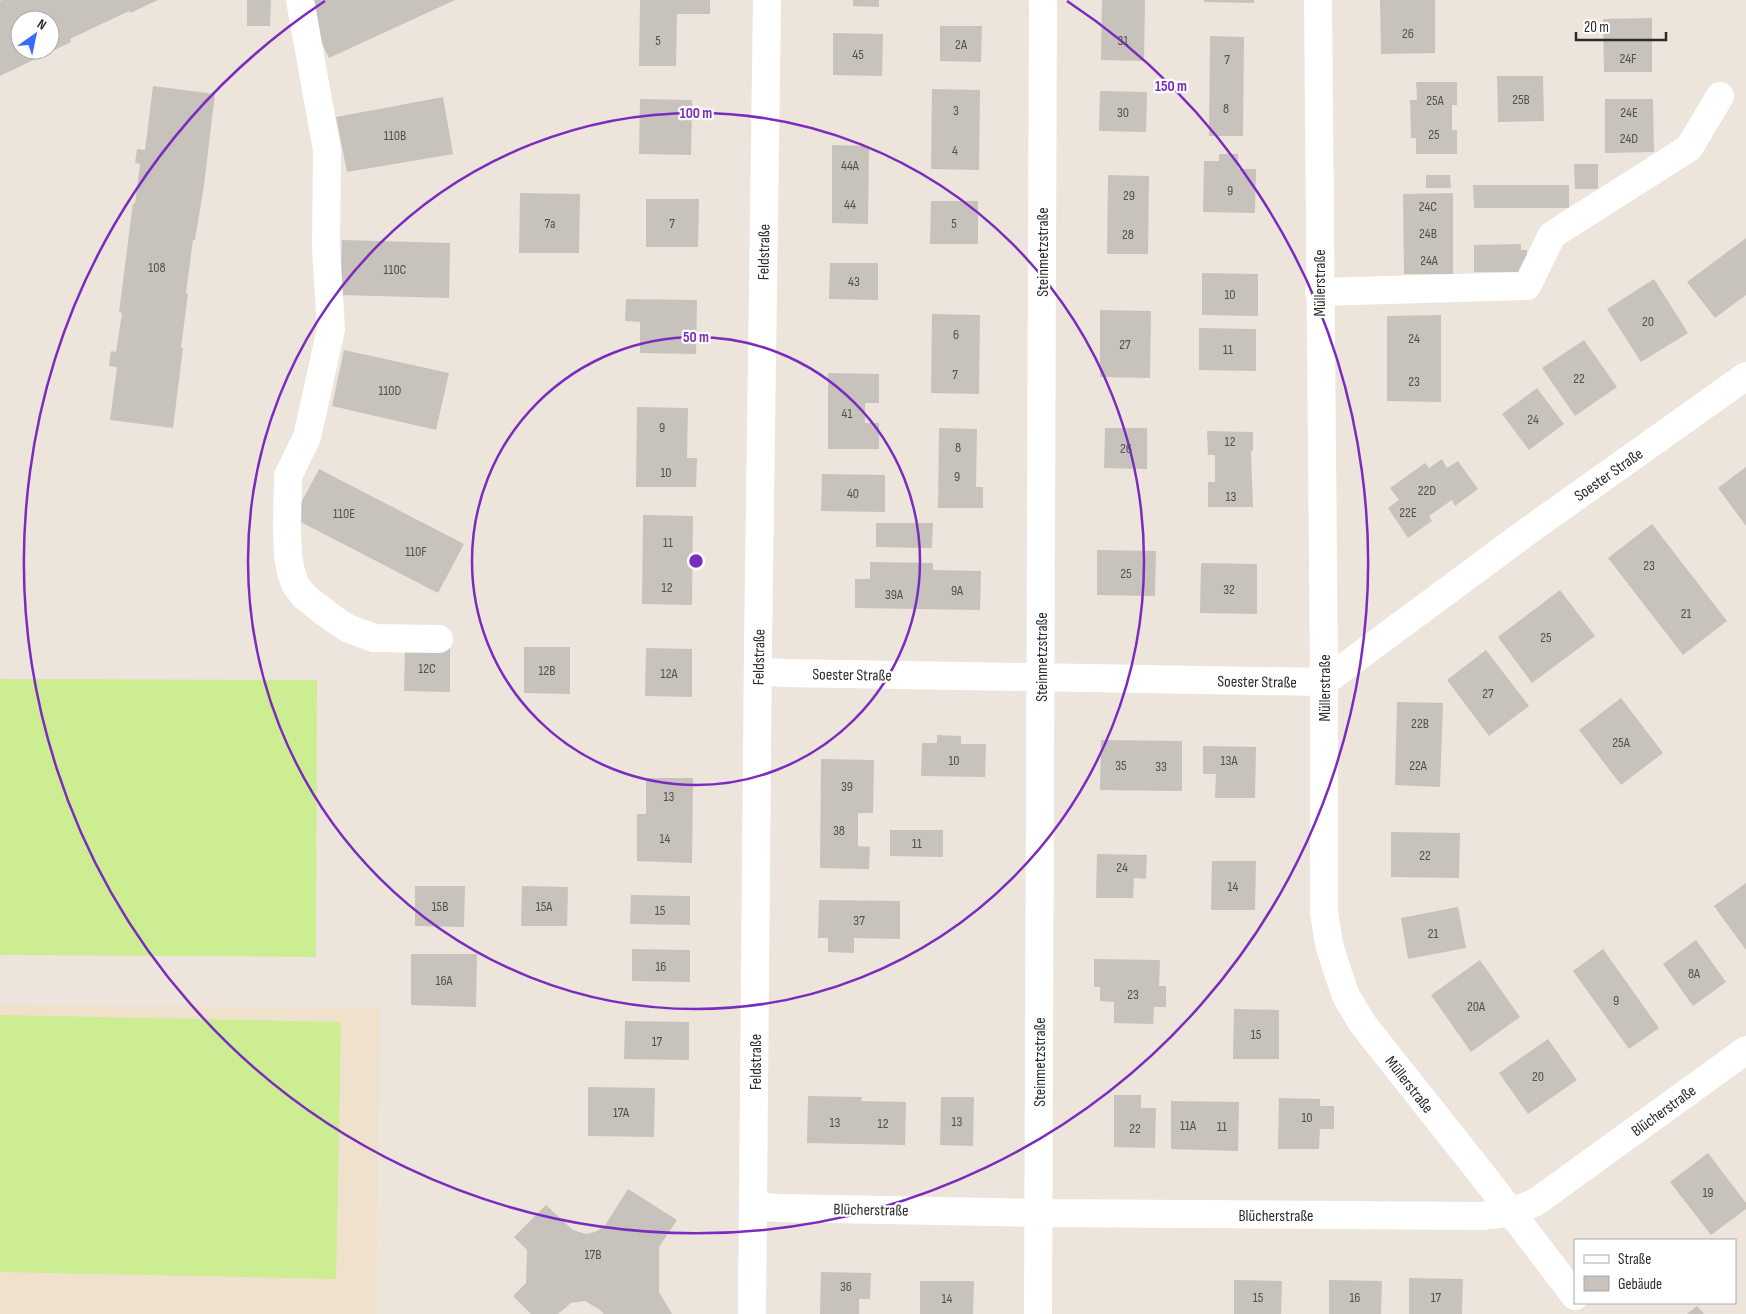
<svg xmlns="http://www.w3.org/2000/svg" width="1746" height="1314" font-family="'Sofia Sans Condensed',sans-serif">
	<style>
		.education { fill: #efe1cb }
		.pitch { fill: #cded92 }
		.building { fill: #c8c2bc; fill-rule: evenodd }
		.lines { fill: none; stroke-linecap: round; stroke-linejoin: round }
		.minor { stroke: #fff; stroke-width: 28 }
		.ring { fill: none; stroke: #7b2cbf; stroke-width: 2.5 }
		.labels { text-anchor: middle; stroke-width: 4.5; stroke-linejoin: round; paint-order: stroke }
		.number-label { font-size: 14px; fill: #52514f }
		.street-label { font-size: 16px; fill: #2b2b2b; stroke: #fff }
		.centre { fill: #7b2cbf; stroke: #fff; stroke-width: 2.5 }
		.ring-label { font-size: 15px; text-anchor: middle; font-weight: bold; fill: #7b2cbf; stroke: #fff; stroke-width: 4.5; stroke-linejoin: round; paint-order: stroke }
	</style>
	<rect width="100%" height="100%" fill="#ede5dc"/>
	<path class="education" d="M0,1005L380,1008L376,1314H0Z"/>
	<path class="pitch" d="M0,679L317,680L316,957L0,955Z
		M0,1015L341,1022L336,1279L0,1272Z"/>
	<path class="building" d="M2,0H158L130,13L129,11L70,39L71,42L0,76V1ZM20,20H50V50H20Z
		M247,0H271L270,26H247Z
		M315,0H455L329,58L304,5Z
		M640,0H710V14H677L676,66H639Z
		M853,0H879V7L853,6Z
		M1102,0H1145L1144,61L1101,60Z
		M1204,0H1254V3L1204,2Z
		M1380,0H1435V53L1381,54Z
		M1652,18V72H1604L1603,19Z
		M940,26H982L981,62L940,61Z
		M833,33L883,34L882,76L833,75Z
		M1210,36L1244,37L1243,136H1209Z
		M1497,76H1543L1544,121L1498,122Z
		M1416,82H1457V105H1452V130H1457V154H1416V138H1411L1410,100H1417Z
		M153,86L215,94L204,185L195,240H193L186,293L188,294L181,347L183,348L173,428L110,420L117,367L109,366L111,351L116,352L122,313L119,312L133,203L135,204L140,164L135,163L137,149L145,150Z
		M932,89L980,90L979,170L931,169Z
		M1100,91L1147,92L1146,132L1099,131Z
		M443,97L453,154L347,172L336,117Z
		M640,99L692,100L691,155L639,154Z
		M1605,99H1653L1654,152L1605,153Z
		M832,145L869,146L868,224L832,223Z
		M1219,154H1238V169H1256L1255,213L1203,212L1204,161H1219Z
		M1574,164H1598V189H1575Z
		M1108,175L1149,176L1148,254H1107Z
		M1426,175H1450L1451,188H1426Z
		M1473,185H1569V208H1474Z
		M520,193L580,194L579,253H519Z
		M1453,193V274H1404L1403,194Z
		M646,199H699L698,247H646Z
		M931,201H978V244H930Z
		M1746,238V295L1715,318L1687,282Z
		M342,240L450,243L449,298L340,295Z
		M1521,244V250H1527V268L1521,272H1474V245Z
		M830,263H878V300L829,299Z
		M1202,273L1258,274V316L1202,315Z
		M1654,279L1688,333L1641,362L1607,309Z
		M626,299L697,300L696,354L640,353V322L625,321Z
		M1100,310L1151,311L1150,378L1100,377Z
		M932,314L980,315L979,394L931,393Z
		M1441,315V402L1387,401V316Z
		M1199,328L1256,329V371L1199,370Z
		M1584,340L1617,387L1575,416L1542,368Z
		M344,350L449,373L436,430L332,406Z
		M828,373L879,374V403H865V423H879V449H828Z
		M1537,388L1564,424L1529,450L1502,414Z
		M637,407L688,408L687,458H697L696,487H636Z
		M939,428L977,429L976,487H983V508H938Z
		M1105,428H1147V469L1104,468Z
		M1207,431L1253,432V451H1251L1253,507H1208V482H1215V455H1208Z
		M1442,459L1447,468L1458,461L1478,489L1455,506L1452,500L1429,516L1432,521L1408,538L1388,508L1399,500L1390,488L1425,463L1429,468Z
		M1746,467V526L1718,488Z
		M319,469L464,544L438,593L293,518Z
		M822,474L885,475V512L821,511Z
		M643,515L693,516L692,605L642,604Z
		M876,523H933L932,548L876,547Z
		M1652,524L1727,621L1683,655L1608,558Z
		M1097,550L1156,551L1155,596L1097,595Z
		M870,562L933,563V570L981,571L980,610L855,608V579H870Z
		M1201,563L1257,564V614L1200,613Z
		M1560,590L1595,636L1532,683L1498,637Z
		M405,644H450V692L404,691Z
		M524,647H570V694L524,693Z
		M646,648L692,649V697L645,696Z
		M1486,650L1529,706L1489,736L1447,680Z
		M1621,698L1663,753L1621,785L1579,730Z
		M1397,702L1443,703L1440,787L1395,785Z
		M937,735L961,736V744H986L985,777L921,776L922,743H937Z
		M1101,740L1182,741V791L1100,790Z
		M1203,746L1256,747L1255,798H1215L1216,774H1203Z
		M821,759L874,760L873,813H858V846L870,847L869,869L820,868Z
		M646,778H693L692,863L637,861V814H646Z
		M890,830H943V857L890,856Z
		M1391,832L1460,833L1459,878L1391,877Z
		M1097,854L1147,855L1146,879L1134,878L1133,898H1096Z
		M1212,861H1256L1255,910H1211Z
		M1746,883V950L1714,906Z
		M415,886H465L464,927L415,926Z
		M522,886L568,887L567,926H521Z
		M631,895L690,896V925L630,924Z
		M819,900L900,901V939L854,938V953L828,952V938H818Z
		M1458,907L1466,948L1408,959L1401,918Z
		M1696,940L1726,982L1693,1006L1663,964Z
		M632,949L690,950V982L632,981Z
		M1603,949L1659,1028L1629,1049L1573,971Z
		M411,954H477L476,1007L411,1005Z
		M1094,959L1160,960L1159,986H1166V1007H1154L1153,1024L1114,1023V1002L1100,1001V987H1094Z
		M1480,960L1520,1017L1471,1052L1431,995Z
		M1234,1009L1279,1010V1059H1233Z
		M625,1021L689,1022V1060L624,1059Z
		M1548,1039L1577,1080L1528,1114L1499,1073Z
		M588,1087L655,1088L654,1137L588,1136Z
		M1114,1095H1141V1108H1156L1155,1148L1114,1147Z
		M808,1096L862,1097L861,1101L906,1102L905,1145L807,1143Z
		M941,1097H974L973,1146L940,1145Z
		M1279,1098L1320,1099V1106H1334V1129H1320L1319,1149H1278Z
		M1171,1101L1239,1102L1238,1151L1171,1149Z
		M1708,1153L1746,1203V1209L1711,1235L1670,1182Z
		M628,1189L677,1220L659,1247V1292L672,1314H604L600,1310L585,1301L571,1303L558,1314H531L513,1296L526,1283L527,1250L514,1237L546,1205L573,1230L586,1234L595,1232L604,1227Z
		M821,1272L871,1273L870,1299H859V1314H820Z
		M1409,1278L1463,1279L1462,1314H1409Z
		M1234,1280L1282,1281L1281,1314H1234Z
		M1329,1280L1382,1281L1381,1314H1329Z
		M920,1281H974L973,1314H920Z
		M1697,1306L1704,1314H1687Z"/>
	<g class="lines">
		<path class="minor" d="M300,0L327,150L326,248L331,329L307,437L288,476L287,528L288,556L291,572L295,584L304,596L324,612L347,628L374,638L439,639
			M1318,0L1324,682V913L1329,944L1337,970L1346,996L1362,1023L1488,1182L1575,1296
			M1319,292L1527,286L1552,235L1689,148L1720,96
			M758,671L784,673L1324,682L1528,531L1746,376
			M754,1206L778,1208L1038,1213L1481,1216L1510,1213L1536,1202L1746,1050
			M752,1314L758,646L767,0
			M1038,1314L1043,0"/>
	</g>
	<g class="ring">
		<circle cx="696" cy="561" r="224"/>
		<circle cx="696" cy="561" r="448"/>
		<path d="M1067 1A672 672 0 1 1 325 1"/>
	</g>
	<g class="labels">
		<g class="number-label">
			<text x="1408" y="38">26</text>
			<text x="658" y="45">5</text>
			<text x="1123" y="45">31</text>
			<text x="961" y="49">2A</text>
			<text x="858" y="59">45</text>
			<text x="1628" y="63">24F</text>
			<text x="1227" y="64">7</text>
			<text x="1521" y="104">25B</text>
			<text x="1435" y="105">25A</text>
			<text x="1226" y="113">8</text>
			<text x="956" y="115">3</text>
			<text x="1123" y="117">30</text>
			<text x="1629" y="117">24E</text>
			<text x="1434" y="139">25</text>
			<text x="395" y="140">110B</text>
			<text x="1629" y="143">24D</text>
			<text x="955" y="155">4</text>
			<text x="850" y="170">44A</text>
			<text x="1230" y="195">9</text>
			<text x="1129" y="200">29</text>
			<text x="850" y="209">44</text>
			<text x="1428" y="211">24C</text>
			<text x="550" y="228">7a</text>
			<text x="672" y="228">7</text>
			<text x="954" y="228">5</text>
			<text x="1428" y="238">24B</text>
			<text x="1128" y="239">28</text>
			<text x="1429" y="265">24A</text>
			<text x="157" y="272">108</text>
			<text x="395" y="274">110C</text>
			<text x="854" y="286">43</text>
			<text x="1230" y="299">10</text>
			<text x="1648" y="326">20</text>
			<text x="956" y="339">6</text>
			<text x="1414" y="343">24</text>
			<text x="1125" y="349">27</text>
			<text x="1228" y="354">11</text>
			<text x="955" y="379">7</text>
			<text x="1579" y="383">22</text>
			<text x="1414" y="386">23</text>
			<text x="390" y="395">110D</text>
			<text x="847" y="418">41</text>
			<text x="1533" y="424">24</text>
			<text x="662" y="432">9</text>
			<text x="1230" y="446">12</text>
			<text x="958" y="452">8</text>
			<text x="1126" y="453">26</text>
			<text x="666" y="477">10</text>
			<text x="957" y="481">9</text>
			<text x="1427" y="495">22D</text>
			<text x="853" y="498">40</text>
			<text x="1231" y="501">13</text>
			<text x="1408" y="517">22E</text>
			<text x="344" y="518">110E</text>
			<text x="668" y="547">11</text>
			<text x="416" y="556">110F</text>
			<text x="1649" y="570">23</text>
			<text x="1126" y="578">25</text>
			<text x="667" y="592">12</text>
			<text x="1229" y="594">32</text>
			<text x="957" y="595">9A</text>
			<text x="894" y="599">39A</text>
			<text x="1686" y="618">21</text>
			<text x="1546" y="642">25</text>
			<text x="427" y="673">12C</text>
			<text x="547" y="675">12B</text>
			<text x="669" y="678">12A</text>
			<text x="1488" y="698">27</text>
			<text x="1420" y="728">22B</text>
			<text x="1621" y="747">25A</text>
			<text x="954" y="765">10</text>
			<text x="1229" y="765">13A</text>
			<text x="1121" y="770">35</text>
			<text x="1418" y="770">22A</text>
			<text x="1161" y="771">33</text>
			<text x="847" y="791">39</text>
			<text x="669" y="801">13</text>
			<text x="839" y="835">38</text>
			<text x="665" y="843">14</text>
			<text x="917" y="848">11</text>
			<text x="1425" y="860">22</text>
			<text x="1122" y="872">24</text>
			<text x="1233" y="891">14</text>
			<text x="440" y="911">15B</text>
			<text x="544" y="911">15A</text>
			<text x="660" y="915">15</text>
			<text x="859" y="925">37</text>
			<text x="1433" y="938">21</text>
			<text x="661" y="971">16</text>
			<text x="1694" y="978">8A</text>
			<text x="444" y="985">16A</text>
			<text x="1133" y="999">23</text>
			<text x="1616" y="1005">9</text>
			<text x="1476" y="1011">20A</text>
			<text x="1256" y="1039">15</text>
			<text x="657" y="1046">17</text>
			<text x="1538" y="1081">20</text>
			<text x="621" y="1117">17A</text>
			<text x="1307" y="1122">10</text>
			<text x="957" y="1126">13</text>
			<text x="835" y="1127">13</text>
			<text x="883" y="1128">12</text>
			<text x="1188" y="1130">11A</text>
			<text x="1222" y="1131">11</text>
			<text x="1135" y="1133">22</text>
			<text x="1708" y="1197">19</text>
			<text x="593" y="1259">17B</text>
			<text x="846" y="1291">36</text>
			<text x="1258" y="1302">15</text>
			<text x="1355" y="1302">16</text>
			<text x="1436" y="1302">17</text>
			<text x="947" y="1303">14</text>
		</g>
		<g class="street-label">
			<text transform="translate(763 252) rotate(-89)" y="6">Feldstraße</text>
			<text transform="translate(1042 252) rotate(-90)" y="6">Steinmetzstraße</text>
			<text transform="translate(1319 283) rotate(-90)" y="6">Müllerstraße</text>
			<text transform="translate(1608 474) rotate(-35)" y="6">Soester Straße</text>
			<text transform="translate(758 657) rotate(-89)" y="6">Feldstraße</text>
			<text transform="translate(1041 657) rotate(-90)" y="6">Steinmetzstraße</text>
			<text transform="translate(852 674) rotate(1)" y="6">Soester Straße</text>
			<text transform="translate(1257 681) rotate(1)" y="6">Soester Straße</text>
			<text transform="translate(1324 688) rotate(-90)" y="6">Müllerstraße</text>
			<text transform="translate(755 1062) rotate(-90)" y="6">Feldstraße</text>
			<text transform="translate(1039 1062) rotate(-90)" y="6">Steinmetzstraße</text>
			<text transform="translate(1410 1084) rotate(52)" y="6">Müllerstraße</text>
			<text transform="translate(1663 1110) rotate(-36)" y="6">Blücherstraße</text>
			<text transform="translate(871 1209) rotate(1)" y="6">Blücherstraße</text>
			<text x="1276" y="1221">Blücherstraße</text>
		</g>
	</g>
	<circle cx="696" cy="561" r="8" class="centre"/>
	<g class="ring-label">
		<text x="1171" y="91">150 m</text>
		<text x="696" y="118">100 m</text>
		<text x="696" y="342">50 m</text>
	</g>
	<rect x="1574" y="1239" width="162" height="65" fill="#ffffff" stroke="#aaaaaa"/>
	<rect x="1584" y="1255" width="25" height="8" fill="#ffffff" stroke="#aaaaaa"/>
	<text x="1618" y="1264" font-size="15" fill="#2b2b2b">Straße</text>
	<rect x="1584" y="1276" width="25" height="15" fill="#c8c2bc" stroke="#aaaaaa"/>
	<text x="1618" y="1289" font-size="15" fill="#2b2b2b">Gebäude</text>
	<g transform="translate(35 35) rotate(33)"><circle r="24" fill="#ffffff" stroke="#aaaaaa"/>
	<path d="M0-4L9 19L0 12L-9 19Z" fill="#376bff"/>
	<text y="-8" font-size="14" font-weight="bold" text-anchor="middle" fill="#2b2b2b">N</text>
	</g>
	<path d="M1576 32v8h90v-8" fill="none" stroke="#2b2b2b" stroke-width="2.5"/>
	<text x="1584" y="32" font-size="15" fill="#2b2b2b" stroke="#ffffff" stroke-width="4" paint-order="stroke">20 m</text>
</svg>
